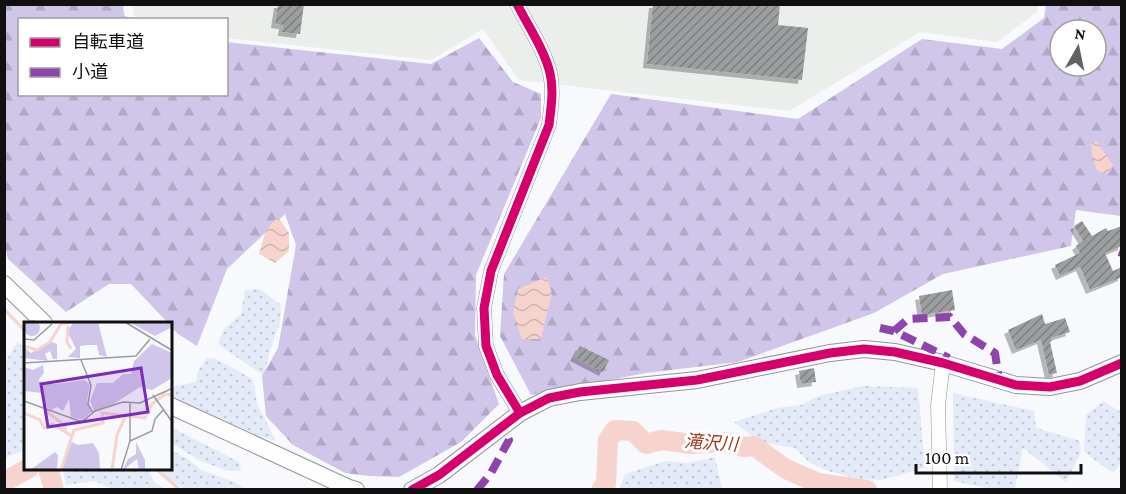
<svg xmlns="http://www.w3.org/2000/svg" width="1126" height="494" font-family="'Crimson Pro','Noto Sans JP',serif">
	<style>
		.industrial { fill: #ebeeeb }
		.farmland { fill: url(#farmland-dots) }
		.forest { fill: url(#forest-firs); fill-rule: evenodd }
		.water { fill: url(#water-waves) }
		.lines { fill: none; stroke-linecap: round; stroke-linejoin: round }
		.stream { stroke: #f6d3cd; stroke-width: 3 }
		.river { stroke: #f6d3cd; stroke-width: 20 }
		.building { fill: url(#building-hatch); filter: url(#shadow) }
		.minor-casing { stroke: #949596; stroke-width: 15 }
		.tertiary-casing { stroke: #949596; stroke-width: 18 }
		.minor { stroke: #fefeff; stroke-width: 14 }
		.tertiary { stroke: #fefeff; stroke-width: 16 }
		.quiet { stroke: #8e44ad; stroke-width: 8; stroke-dasharray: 15 8; stroke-linecap: butt }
		.cycleway-casing { stroke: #fff; stroke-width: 13 }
		.cycleway { stroke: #d6006c; stroke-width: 9 }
		.labels { text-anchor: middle; stroke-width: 6; stroke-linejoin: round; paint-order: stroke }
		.water-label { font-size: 18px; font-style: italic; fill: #a1381b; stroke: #fff }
		.inset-river { fill: none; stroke: #f6d3cd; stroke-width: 3 }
		.inset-road { fill: none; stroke: #9b9c9e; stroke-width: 1.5 }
		.view { fill: #7b2cbf; fill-opacity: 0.15; stroke: #7b2cbf; stroke-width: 3 }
		.inset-edge { fill: none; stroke: #101010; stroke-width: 3 }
	</style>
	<defs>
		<pattern id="farmland-dots" width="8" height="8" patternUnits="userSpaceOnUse" patternTransform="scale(1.5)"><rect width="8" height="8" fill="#e4eaf8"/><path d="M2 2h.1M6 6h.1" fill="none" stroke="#c3c8d4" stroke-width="1.8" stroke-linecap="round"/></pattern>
		<pattern id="forest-firs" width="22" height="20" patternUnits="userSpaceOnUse" patternTransform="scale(1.5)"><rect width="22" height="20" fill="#d0c6e9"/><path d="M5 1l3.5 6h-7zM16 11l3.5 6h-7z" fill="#b2a9c7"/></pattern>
		<pattern id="water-waves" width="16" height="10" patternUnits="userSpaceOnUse" patternTransform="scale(1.5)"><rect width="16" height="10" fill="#f6d3cd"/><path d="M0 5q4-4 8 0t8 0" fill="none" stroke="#d2b4af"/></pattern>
		<pattern id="building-hatch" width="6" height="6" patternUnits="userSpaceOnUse" patternTransform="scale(1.5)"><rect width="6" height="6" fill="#9c9ea0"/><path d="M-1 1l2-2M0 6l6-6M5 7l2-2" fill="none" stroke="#7e7f81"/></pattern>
		<filter id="shadow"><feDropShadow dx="-4" dy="4" stdDeviation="0" flood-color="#0004"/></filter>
	</defs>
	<rect width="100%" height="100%" fill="#f7f9fc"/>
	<path class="industrial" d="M133,4L1038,5L1037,12L997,42L920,32L789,111L519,80L483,29L431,60L227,38L226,20L140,19L133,14Z"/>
	<path class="farmland" d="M260,289L281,305L280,323L270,350L264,376L218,344L224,329L241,314L245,290Z
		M17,342L25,348V450L5,458V363Z
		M207,358L216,359L253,379L257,404L276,441L222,425L171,399V387L196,382L198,370Z
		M863,386L918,388L925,468L882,480L859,479L828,471L809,462L795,448L760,442L734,422L777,408L801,405L818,396Z
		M953,393L1034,411L1036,428L1080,441L1081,453L1066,482L1023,448L1015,489H989L954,481Z
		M1103,401L1121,412V463L1113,473L1084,452L1086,415Z
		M171,427L239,462L241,471L225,470L199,460L171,443Z
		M171,450L188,459L201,470L235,482L246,489H185L168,480L159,469L171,468Z
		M715,457L722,489H619L625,474L665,461L689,463Z
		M64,469H148L154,482L166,489H112L95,481L65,485Z"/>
	<path class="forest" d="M4,5H123L124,15L130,19L20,20V94H226L227,42L431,64L479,38L513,82L541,94V118L476,275L475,335L499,404L461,442L399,477L369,476L345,473L293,445L266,416L262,376L278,348L296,245L285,214L227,269L197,346L178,334L171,327V323H168L131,284H109L66,312L8,259L4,243Z
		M1046,5H1121V216L1076,210L1071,246L943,274L874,313L738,362L646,373L531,395L500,336L504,274L611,94L798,119L922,39L1002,49L1044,18ZM1060,30H1096V66H1060Z"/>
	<path class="water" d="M1091,142H1097L1113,165L1107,173L1097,171L1092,156Z
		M278,217L289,233V251L275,263L259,254L266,230Z
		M546,277L552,293L541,339H522L513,312L518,289Z"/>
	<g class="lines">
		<path class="stream" d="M4,309L26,332
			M155,468L180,490"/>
		<path class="river" d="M48,468L54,490
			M4,482L29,468
			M601,490L606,484L608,440L615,430L633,431L646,444L661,440L692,444L725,442L744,447L754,446L786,469L818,483L867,490"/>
	</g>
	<path class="building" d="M278,4H304L300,34L282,32L283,25L275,24Z
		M653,4H780L778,25L808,28L802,80L647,64Z
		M1082,221L1092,236L1106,228L1108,231L1122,226V246L1105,253L1113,271L1122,267V277L1090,290L1080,267L1060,276L1055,265L1080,253L1076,246L1083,241L1074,226Z
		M952,290L955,310L922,315L919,296Z
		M1042,314L1045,324L1065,318L1070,332L1051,338L1052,341L1050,342L1057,373L1049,375L1041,340L1016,350L1008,330Z
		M580,346L609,360L603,372L574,357Z
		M814,368L816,382L801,384L799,371Z"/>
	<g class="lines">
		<defs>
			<path id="minor" d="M517,4C528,26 544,49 550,73C554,90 551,108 549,125L491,271L484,308L486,346L497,375L520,413
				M940,490L938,405L943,363"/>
			<path id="tertiary" d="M4,284L44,323
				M171,406L349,488L356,490
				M412,490L439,475L520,413L549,398L580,392L697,380L830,353L864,349L895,352L943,363L1016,385L1050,387L1080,381L1122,363"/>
		</defs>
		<use href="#minor" class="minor-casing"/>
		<use href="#tertiary" class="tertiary-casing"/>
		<use href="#minor" class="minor"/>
		<use href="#tertiary" class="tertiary"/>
		<path class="quiet" d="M1119,252L1122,253
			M880,328L894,331L949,358
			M894,331L908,319L950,317L964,334L995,353L999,380
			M477,490L491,473L509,440L503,427"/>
		<defs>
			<path id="cycleway" d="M517,4C528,26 544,49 550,73C554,90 551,108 549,125L491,271L484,308L486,346L497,375L520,413
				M412,490L439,475L520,413L549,398L580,392L697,380L830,353L864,349L895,352L943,363L1016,385L1050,387L1080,381L1122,363"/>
		</defs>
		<use href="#cycleway" class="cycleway-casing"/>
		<use href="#cycleway" class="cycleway"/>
	</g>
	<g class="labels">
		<g class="water-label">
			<text transform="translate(711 443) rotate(4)" y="6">滝沢川</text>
		</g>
	</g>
	<g transform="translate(24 322)">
		<rect width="148" height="148" fill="#f7f9fc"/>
		<path d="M0 6a8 8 0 1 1 16 0a8 8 0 1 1-16 0ZM50,0H74L83,35L75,33L73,23H63L56,24V36L44,35L52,27L43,9ZM105,0H148V9L146,6L131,14ZM28,20L33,22V37H29L26,29L21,32L24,39L0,36V25L7,31ZM128,22L148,31V56L128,68L116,65L88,83L70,89L66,79L73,61H89L99,52H107L110,39ZM19,43L20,51L14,59L31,62L60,58L66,62L63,79L67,90L59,98L47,95L45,77L39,89L33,85L27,88L21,84L18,71L0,69V45L9,48ZM48,120L54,123L69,121L75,131L76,148H37ZM112,120L121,138V148H115L113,137L99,148L104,137L112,132ZM31,130L34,133L33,148H6Z" fill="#d0c6e9"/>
		<path class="inset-river" d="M44,4L43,20L47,27M0,24L13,28L26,20L37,2L49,0M21,88L40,103L42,108M0,91L16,98L20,106L28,102L48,114L50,108L79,101L78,91L121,96L128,82L141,72L149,73M37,148L48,114M88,148L93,113L102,93"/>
		<path class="inset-road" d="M101,0L149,29M0,17L10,18L28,2M57,38L67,63L64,82L69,91M0,41L112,34L126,17M129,73L149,101M0,79L58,100L71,89L99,80L116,81L149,66M106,119L128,109L131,97L140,87M97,148L106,119V80"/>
		<path class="view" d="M117,46L124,90L24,105L17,62Z"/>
		<rect width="148" height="148" class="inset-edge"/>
	</g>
	<rect width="1126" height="494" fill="none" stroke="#101010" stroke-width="12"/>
	<rect x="18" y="18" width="210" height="78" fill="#ffffff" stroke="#9f9f9f" stroke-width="1.5"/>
	<rect x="30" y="38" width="30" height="9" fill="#d6006c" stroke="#9f9f9f" stroke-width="1.5"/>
	<text x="72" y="48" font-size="18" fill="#101010">自転車道</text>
	<rect x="30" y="68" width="30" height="9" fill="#8e44ad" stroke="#9f9f9f" stroke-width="1.5"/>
	<text x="72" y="78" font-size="18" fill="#101010">小道</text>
	<g transform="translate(1078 48) rotate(9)"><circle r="28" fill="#ffffff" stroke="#9f9f9f" stroke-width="1.5"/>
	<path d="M0-4.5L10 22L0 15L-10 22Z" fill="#616263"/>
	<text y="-9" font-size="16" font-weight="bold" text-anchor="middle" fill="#101010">N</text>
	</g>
	<path d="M916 464v9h165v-9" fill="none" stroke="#101010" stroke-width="3"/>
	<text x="925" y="464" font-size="18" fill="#101010" stroke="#ffffff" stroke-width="4.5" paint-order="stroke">100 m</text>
</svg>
